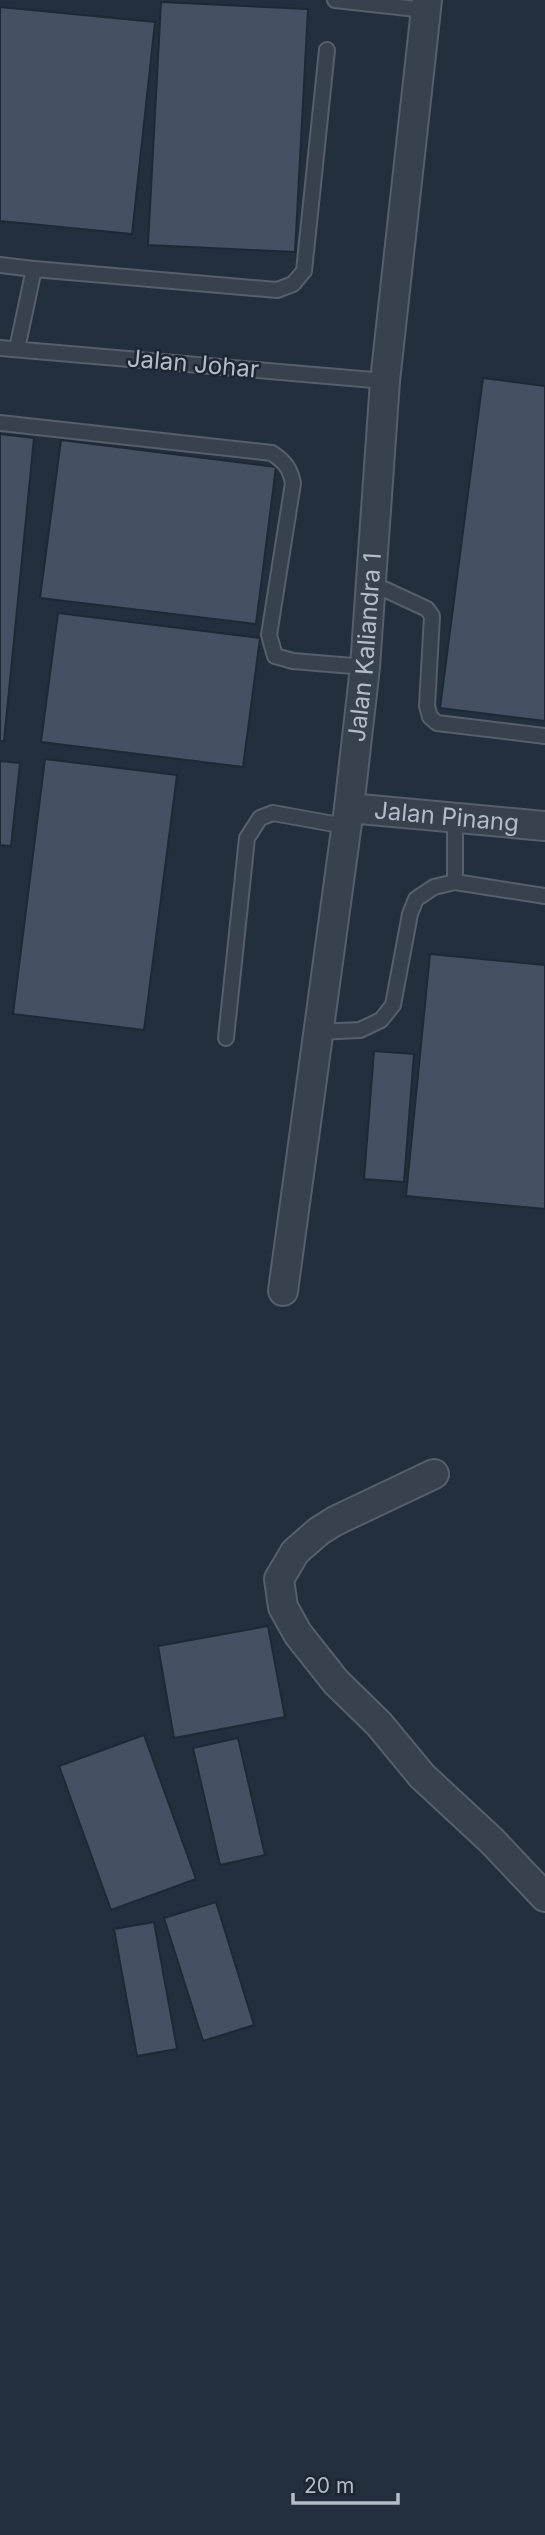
<svg xmlns="http://www.w3.org/2000/svg" width="545" height="2535" font-family="Inter,sans-serif">
	<style>
		.building { fill: #455162; stroke: #1f2835; stroke-width: 2 }
		.lines { fill: none; stroke-linecap: round; stroke-linejoin: round }
		.lane-casing { stroke: #565f6c; stroke-width: 18 }
		.street-casing { stroke: #565f6c; stroke-width: 32 }
		.lane { stroke: #38414e; stroke-width: 14 }
		.street { stroke: #38414e; stroke-width: 28 }
		.labels { text-anchor: middle; stroke-width: 5; stroke-linejoin: round; paint-order: stroke }
		.street-label { font-size: 24px; fill: #b4bcc9; stroke: #1d2633 }
	</style>
	<rect width="100%" height="100%" fill="#242f3e"/>
	<path class="building" d="M161,2L308,9L295,252L148,245Z
		M0,7L155,22L132,234L0,221Z
		M483,378L545,386V721L440,708Z
		M0,434L34,438L4,741H0Z
		M61,440L276,467L256,624L40,598Z
		M58,613L260,638L243,767L41,742Z
		M45,759L177,775L144,1030L13,1014Z
		M0,761L20,763L11,846L0,845Z
		M430,954L545,965V1209L406,1196Z
		M374,1051L414,1054L404,1182L364,1179Z
		M268,1626L285,1717L174,1738L158,1646Z
		M144,1735L196,1879L111,1910L59,1766Z
		M238,1738L265,1855L220,1865L193,1748Z
		M216,1902L254,2025L203,2041L164,1918Z
		M154,1922L177,2049L137,2056L114,1929Z"/>
	<g class="lines">
		<defs>
			<path id="lane" d="M335,0L426,10
				M0,265L34,269
				M0,348L385,381
				M17,349L34,269L277,290L293,284L304,271L327,50
				M0,423L272,453C285,462 290,468 293,483L269,635L275,656L293,661L365,667
				M371,583L427,609L432,616L427,706L430,717L437,723L545,736
				M455,817V882L545,896
				M318,1032L360,1030L381,1020L393,1005L410,914L416,899L434,887L455,882
				M226,1038L247,838L260,818L273,813L345,826"/>
			<g id="street">
				<path id="s1" d="M349,808L545,826"/>
				<path id="s2" d="M283,1291L349,808L365,667L385,381L427,0"/>
				<path d="M434,1474L335,1521L319,1531L295,1552L279,1579L283,1607L298,1634L336,1682L379,1724L422,1776L492,1841L545,1897"/>
			</g>
		</defs>
		<use href="#lane" class="lane-casing"/>
		<use href="#street" class="street-casing"/>
		<use href="#lane" class="lane"/>
		<use href="#street" class="street"/>
	</g>
	<g class="labels">
		<g class="street-label">
			<text transform="translate(193 364) rotate(5)" y="8">Jalan Johar</text>
			<text dy="8" stroke="none"><textPath href="#s2" startOffset="649">Jalan Kaliandra 1</textPath></text>
			<text dy="8" stroke="none"><textPath href="#s1" startOffset="98">Jalan Pinang</textPath></text>
		</g>
	</g>
	<path d="M293 2493v10h105v-10" fill="none" stroke="#b4bcc9" stroke-width="3.5"/>
	<text x="304" y="2493" font-size="21" fill="#b4bcc9" stroke="#1d2633" stroke-width="5" paint-order="stroke">20 m</text>
</svg>
